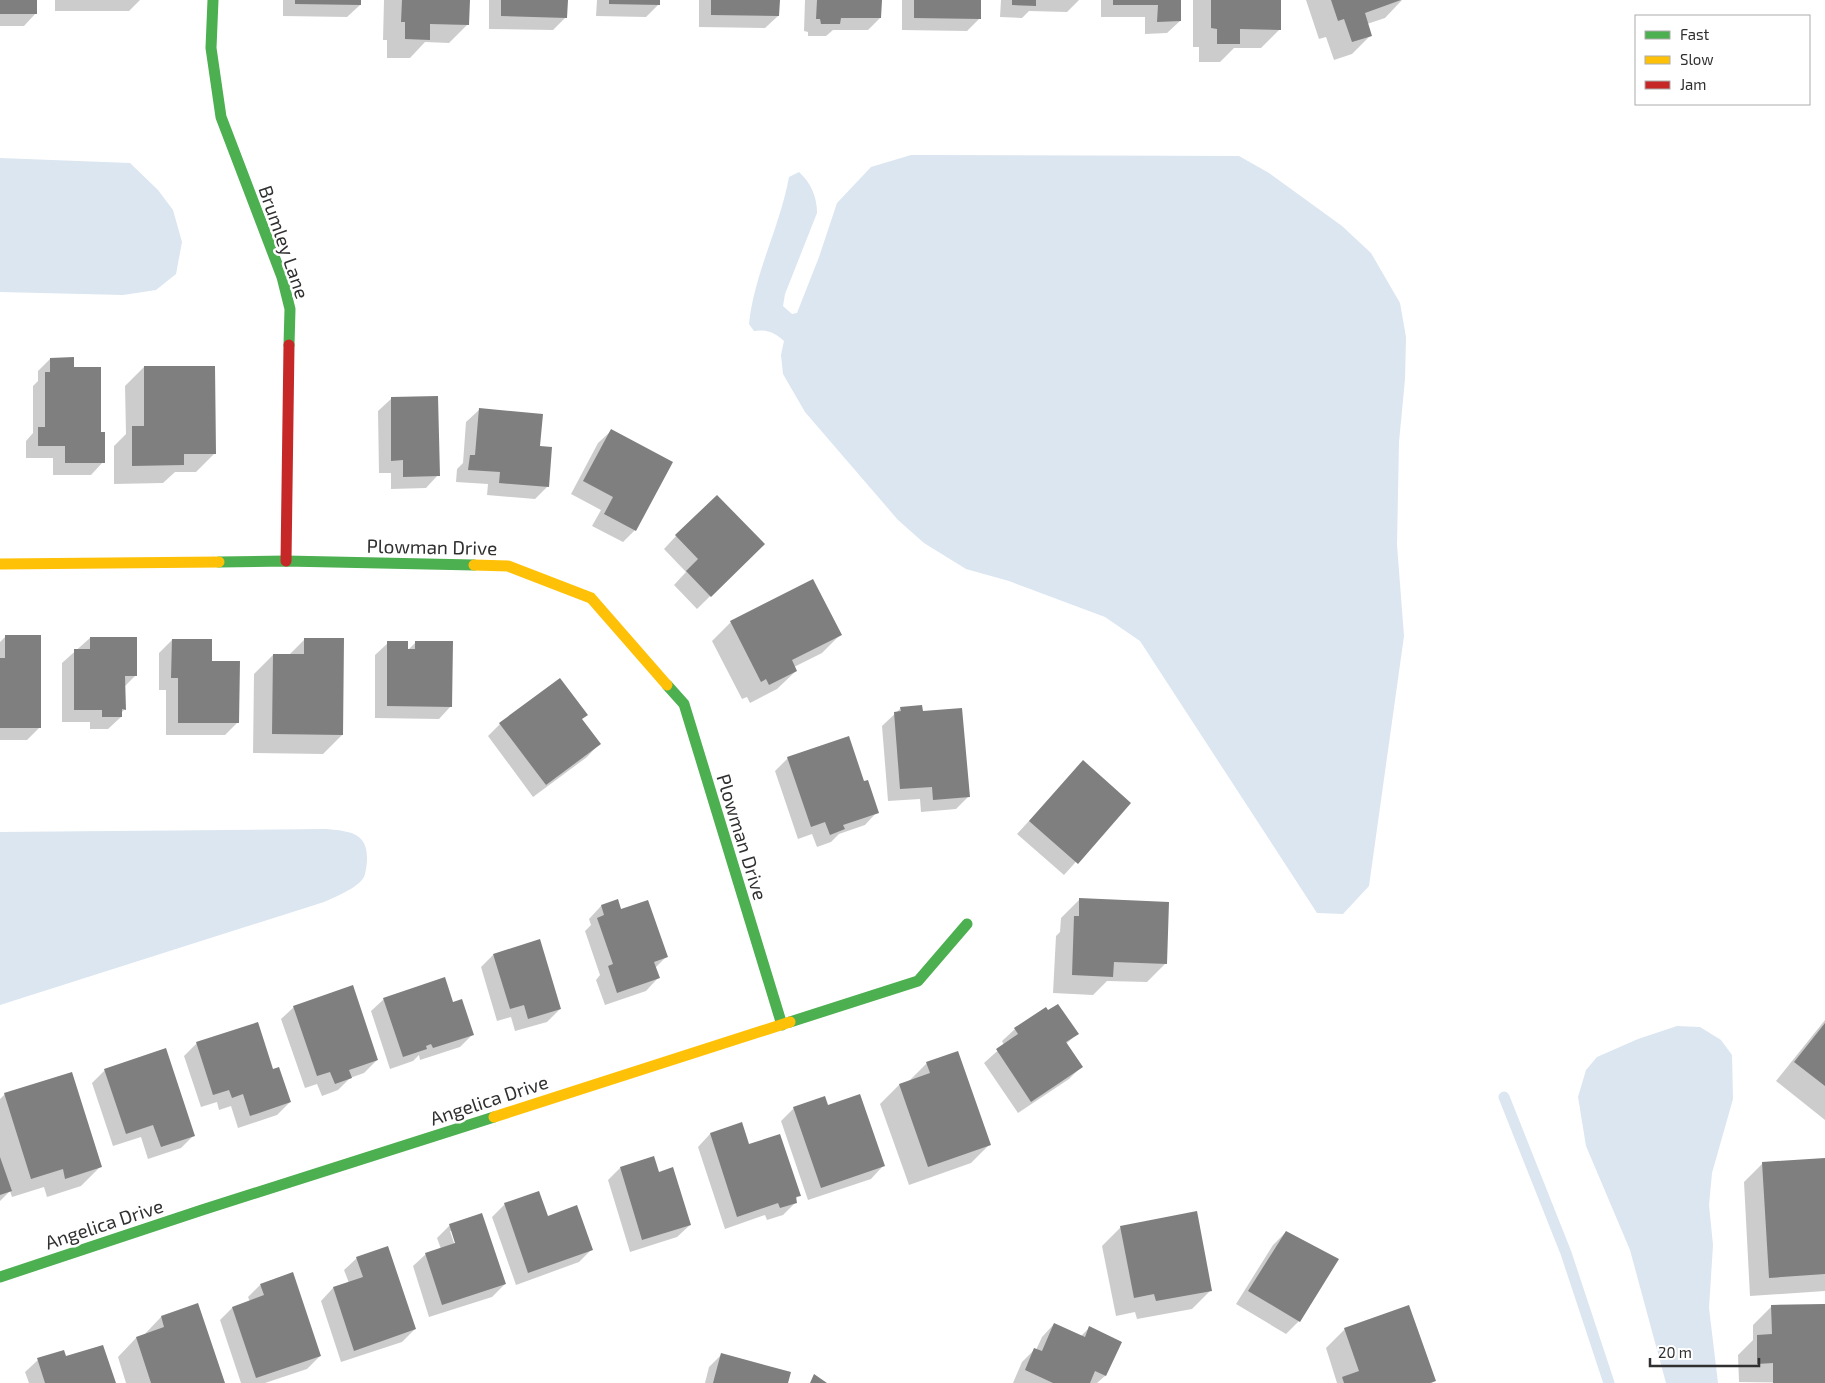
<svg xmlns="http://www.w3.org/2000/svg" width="1825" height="1383" font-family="'Exo 2',sans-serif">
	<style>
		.water { fill: #dbe6f1 }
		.shadow { fill: #0003; fill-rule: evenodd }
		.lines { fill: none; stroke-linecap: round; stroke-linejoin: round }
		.stream { stroke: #dbe6f1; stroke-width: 11 }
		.building { fill: #7f7f7f }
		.fast { stroke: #4caf50; stroke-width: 11 }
		.slow { stroke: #ffc107; stroke-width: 11 }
		.jam { stroke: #c62828; stroke-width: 11 }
		.labels { text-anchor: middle; stroke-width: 5; stroke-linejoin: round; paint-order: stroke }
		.street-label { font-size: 19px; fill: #303030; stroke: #fff }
	</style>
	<rect width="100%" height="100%" fill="#fff"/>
	<path class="water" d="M911,155L1239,156L1269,173L1342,226L1371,253L1400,303L1406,337L1405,379L1399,442L1397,545L1404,636L1369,886L1343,914L1317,913L1140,641L1105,617L1009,581L966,569L924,543L898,520L805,412L783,374L781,355L784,341C775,333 767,329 754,331L749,324C754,274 780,227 789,177L799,172C811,183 817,197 817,213L785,294L783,306L792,314L797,313L819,257L837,203L871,167Z
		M0,158L130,163L158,190L173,210L182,242L176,274L156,290L123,295L0,292Z
		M325,829C346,831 367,831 367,857C367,863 366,872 364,877C358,888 335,897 324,902L0,1005V832Z
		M1677,1026L1700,1027L1721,1040L1732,1055L1733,1099L1712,1173L1709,1205L1713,1245L1709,1308L1718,1383H1666L1630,1250L1586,1146L1578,1097L1586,1070L1597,1057L1638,1039Z"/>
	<path class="shadow" d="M0,0H36V13L24,26H0Z
		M55,0H140L129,11H55Z
		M283,0H360V5L347,17L283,16Z
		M384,0H468V24L449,43L425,42L410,58H387V40H383Z
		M489,0H566V17L553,30L489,29Z
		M597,0H659V4L646,17L596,16Z
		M699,0H778V16L765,28L699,27Z
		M805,0H881L880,18L868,30H833L826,36H808V32L804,31Z
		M902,0H980V18L967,31L902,30Z
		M1001,0H1079L1067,12L1029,11L1022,18L1000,17Z
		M1101,0H1180V21L1167,33L1145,34V17H1101Z
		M1193,0H1280L1279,30L1261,48H1234L1220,62H1199V47H1193Z
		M1306,0H1402L1385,18L1367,24L1371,35L1352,54L1334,60L1326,37L1319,39Z
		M50,359L100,433L103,462L91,475H53V458H26V441L33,433V386L38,381V371Z
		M144,367L215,453L196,472H175L163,483L114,484V446L126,434L125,386Z
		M391,399L438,475L426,488L391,489V473H379L378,411Z
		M479,410L539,447L547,487L535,499L487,495L488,484L456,482L457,469L463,463L466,422Z
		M611,431L635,530L623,542L592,526L601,510L571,494L598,443Z
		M676,536L763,544L697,609L674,585L686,572L664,549Z
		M731,622L840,635L822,653L794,667L796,671L777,689L750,703L747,697L742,699L712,641Z
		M6,636L40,727L27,740H0V642Z
		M90,638L136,675L124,687L125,709L121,713V717L108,729H90V722H62V663Z
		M305,639L342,735L323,754L253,753L254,674L273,655H289Z
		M172,640L211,662L238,722L225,735H166V690H159V653Z
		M416,642L451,706L439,719L375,718V655L388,643L407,651Z
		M901,708L922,713L968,797L956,809L921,812L920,799L888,801L882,726Z
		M581,720L599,744L587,757L533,797L488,736L500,724Z
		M788,758L864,783L877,812L865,825L839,834L831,842L817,847L812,834L798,839L775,771Z
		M1083,762L1129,803L1064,875L1017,834Z
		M1080,899L1165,964L1147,982L1107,981L1093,995L1053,993L1056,936L1060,932L1061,918Z
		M618,901L621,910L666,957L655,968L658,978L646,991L605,1005L596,980L600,975L585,931L591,925L589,919L601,906Z
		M493,955L560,1009L547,1022L515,1031L511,1017L497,1021L481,967Z
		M384,999L452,1004L473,1034L460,1047L420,1060L419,1055L413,1061L390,1069L371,1011Z
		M294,1007L377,1060L364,1073L350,1078L338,1090L322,1096L317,1084L305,1088L281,1019Z
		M1825,1020V1120L1776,1081Z
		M1015,1029L1077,1034L1066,1044L1082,1066L1069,1079L1018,1113L984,1063L1004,1045L1002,1041Z
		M197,1043L272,1070L290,1102L277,1115L238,1128L231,1106L219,1110L217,1102L201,1107L184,1056Z
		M927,1063L990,1144L971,1163L909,1185L880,1104L899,1085L908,1082Z
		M105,1070L194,1135L181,1148L148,1159L141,1137L113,1146L92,1083Z
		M5,1094L100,1167L81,1186L47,1197L44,1187L12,1197L10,1191L0,1201V1099Z
		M827,1106L883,1166L871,1179L808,1200L781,1121L794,1108Z
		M741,1124L748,1145L799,1195L795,1200L796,1202L783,1215L767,1220L765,1215L725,1229L698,1147L710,1134Z
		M1825,1159V1291L1750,1296L1744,1182L1763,1163Z
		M620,1168L690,1225L677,1237L630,1252L608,1180Z
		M505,1204L591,1250L579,1262L516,1285L492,1217Z
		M450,1225L505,1284L492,1297L429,1317L413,1266L426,1254L441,1249L437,1238ZM450,1231H453L458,1248L456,1249Z
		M1121,1227L1211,1290L1192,1309L1137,1319L1135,1312L1116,1316L1102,1246Z
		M1286,1232L1299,1321L1286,1334L1236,1304L1273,1245Z
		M357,1258L415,1329L402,1342L341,1362L321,1301L333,1288L349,1283L344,1270Z
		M260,1285L320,1356L307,1369L265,1383H241L220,1320L232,1308L250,1302L248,1297Z
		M198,1305L224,1383H126L118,1357L136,1338L143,1336L161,1317Z
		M1825,1305V1383L1739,1382L1738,1355L1753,1340V1325L1772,1306Z
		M1054,1324L1081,1336L1090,1327L1121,1342L1105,1376L1097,1383H1013L1022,1362L1034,1350H1036L1042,1337Z
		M1345,1329L1434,1381L1432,1383H1337L1326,1348Z
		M722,1354L787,1383H705L709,1367Z
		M65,1358L114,1383H29L25,1372L38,1360Z"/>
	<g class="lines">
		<path class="stream" d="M1504,1097L1566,1253L1609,1383"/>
	</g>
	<path class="building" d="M0,0H37V14H0Z
		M295,0H361V5L295,4Z
		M402,0H470L469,25L430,24V40L405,39V22H401Z
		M501,0H568L567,18L501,16Z
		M609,0H660V5L609,4Z
		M711,0H780L779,16L711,15Z
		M817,0H882L881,18H841L840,24H821L820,19H816Z
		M914,0H981V19L914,18Z
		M1012,0H1036V6L1012,5Z
		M1113,0H1181V21L1157,22L1158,5H1113Z
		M1211,0H1281V30L1240,29V44H1217V29L1211,28Z
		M1331,0H1401L1365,13L1372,36L1352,42L1344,19L1338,21Z
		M74,357V367H101V432H105V463H65V446H38V427H45V372H50V358Z
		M144,366H215L216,454H184V465L132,466V426H144Z
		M438,396L440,476L403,477V460L391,461V397Z
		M479,408L543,414L540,446L552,447L549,487L499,483L500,472L468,470L470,455H475Z
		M611,429L673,462L636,531L604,514L613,497L583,481Z
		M717,495L765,544L711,597L686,571L698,559L675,535Z
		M813,579L842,635L792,660L797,671L769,685L766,679L761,682L730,621Z
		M5,635H41V728H0V658H5Z
		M90,637H137V676H125L126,710L122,709V717H102V710H74V649H90Z
		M304,638H344L343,735L272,734L273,654H304Z
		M172,639H212V661H240L239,723H178V678H171Z
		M387,641H408V649H415V641H453L452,707L387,706Z
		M560,678L588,715L582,719L601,744L546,785L499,723Z
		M922,705L923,711L962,708L970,797L933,800L932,787L900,789L894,712L901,711L900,707Z
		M849,736L864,781L868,780L879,813L843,825L845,829L830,835L825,822L811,827L787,757Z
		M1083,760L1131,803L1078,864L1029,821Z
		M1079,898L1169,902L1167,964L1114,962L1113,977L1072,975L1074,916H1079Z
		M618,899L621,909L648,900L668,957L654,962L660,978L617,993L608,966L613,964L597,918L604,915L601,905Z
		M540,939L561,1009L528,1019L524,1005L510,1009L493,954Z
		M445,977L453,1002L462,999L474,1035L433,1048L431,1044L426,1046L427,1049L403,1057L383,998Z
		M353,985L378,1060L349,1070L352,1078L335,1084L330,1072L317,1076L293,1006Z
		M1058,1004L1079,1034L1066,1042L1083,1067L1031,1102L996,1049L1018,1034L1014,1028L1046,1007L1048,1010Z
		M258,1022L273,1069L279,1067L291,1102L250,1116L243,1094L232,1098L229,1090L213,1095L196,1042Z
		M1825,1023V1086L1794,1062Z
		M166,1048L195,1136L161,1147L153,1125L126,1134L104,1069Z
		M958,1051L991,1145L928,1167L899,1084L930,1073L926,1062Z
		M72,1072L102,1167L65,1179L63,1169L31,1179L4,1093Z
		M860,1094L885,1166L821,1188L793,1107L825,1096L828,1105Z
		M742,1122L749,1144L780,1134L801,1196L796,1197L797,1203L780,1208L778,1203L737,1217L710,1133Z
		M654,1156L659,1172L673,1167L691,1225L642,1240L620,1167Z
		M0,1157L12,1191L0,1195Z
		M1825,1158V1274L1769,1278L1762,1162Z
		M539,1191L548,1216L577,1205L593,1250L528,1273L504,1203Z
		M1197,1211L1212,1291L1156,1301L1154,1294L1134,1298L1120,1226Z
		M482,1213L506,1284L442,1305L425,1253L455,1243L449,1224Z
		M1286,1231L1339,1259L1300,1322L1248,1291Z
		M388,1246L416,1329L354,1351L333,1287L363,1277L356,1257Z
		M293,1272L321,1356L256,1378L232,1307L264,1295L260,1284Z
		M198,1303L225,1383H151L136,1337L164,1327L161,1316Z
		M1825,1304V1383H1773V1363L1757,1364V1335L1772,1334L1771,1305Z
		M1409,1305L1436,1381L1430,1383H1344L1342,1377L1359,1371L1344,1328Z
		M1054,1323L1085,1337L1089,1326L1122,1342L1106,1376L1095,1371L1090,1383H1053L1025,1370L1034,1348L1042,1351Z
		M103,1345L116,1383H45L37,1358L64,1350L66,1356Z
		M721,1353L791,1372L788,1383H713Z
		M814,1374L827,1383H810Z"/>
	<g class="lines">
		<path class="fast" d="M213,0L211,48L221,117L282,277L290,309L289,345
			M219,562L286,561L474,565
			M667,685L684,704L782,1025
			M790,1022L918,981L967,924
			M0,1277L202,1210L494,1117"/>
		<path class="slow" d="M0,564L219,562
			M474,565L508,566L591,598L667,685
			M494,1117L790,1022"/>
		<path class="jam" d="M286,561L289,345"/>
	</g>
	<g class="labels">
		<g class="street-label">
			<text transform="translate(284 242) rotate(71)" y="7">Brumley Lane</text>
			<text transform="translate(432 547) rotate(1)" y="7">Plowman Drive</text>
			<text transform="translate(742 837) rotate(73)" y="7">Plowman Drive</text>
			<text transform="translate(489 1100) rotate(-18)" y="7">Angelica Drive</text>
			<text transform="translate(104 1224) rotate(-18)" y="7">Angelica Drive</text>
		</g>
	</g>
	<rect x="1635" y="15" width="175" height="90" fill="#ffffff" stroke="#acacac"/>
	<rect x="1645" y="31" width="25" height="8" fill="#4caf50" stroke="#acacac"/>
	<text x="1680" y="40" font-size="15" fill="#303030">Fast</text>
	<rect x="1645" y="56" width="25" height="8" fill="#ffc107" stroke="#acacac"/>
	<text x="1680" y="65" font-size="15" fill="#303030">Slow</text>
	<rect x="1645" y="81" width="25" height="8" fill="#c62828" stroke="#acacac"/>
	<text x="1680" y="90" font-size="15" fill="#303030">Jam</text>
	<path d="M1650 1358v8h109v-8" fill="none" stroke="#303030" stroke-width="2.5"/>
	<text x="1658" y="1358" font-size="15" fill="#303030" stroke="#ffffff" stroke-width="4" paint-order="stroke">20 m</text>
</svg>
